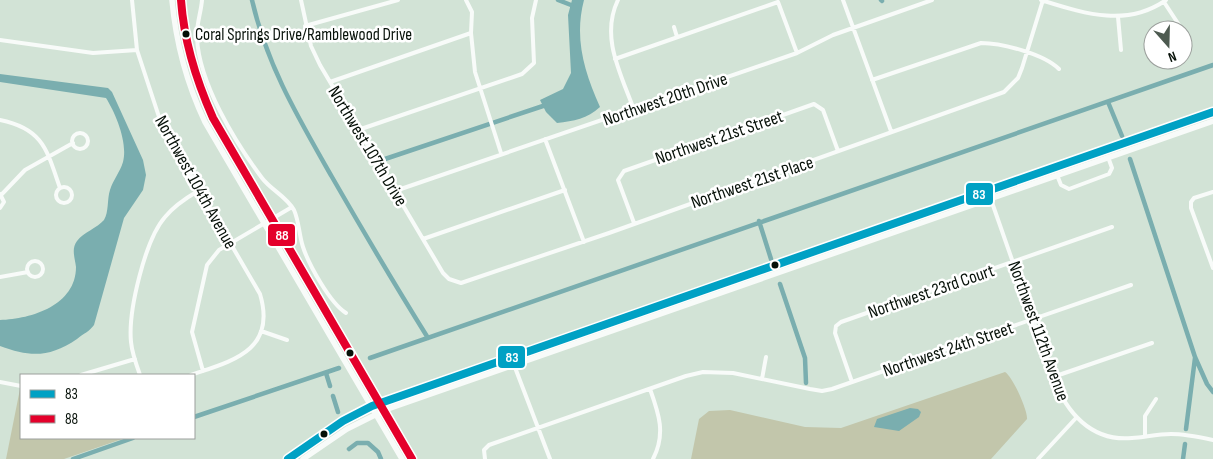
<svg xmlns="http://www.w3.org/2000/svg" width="1213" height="459" font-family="'Sofia Sans Condensed',sans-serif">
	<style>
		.green { fill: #c2c6ab }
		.water { fill: #7aaeaf }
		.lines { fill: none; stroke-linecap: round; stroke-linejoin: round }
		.canal { stroke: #7aaeaf; stroke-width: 4.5 }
		.street { stroke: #f8fbf9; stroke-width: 4 }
		.secondary { stroke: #f8fbf9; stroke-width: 5.5 }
		.bus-1-casing { stroke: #fff; stroke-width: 11 }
		.bus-2-casing { stroke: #fff; stroke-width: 11 }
		.bus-1 { stroke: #00a1c4; stroke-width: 8 }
		.bus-2 { stroke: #e4002b; stroke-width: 8 }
		.bus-dot { fill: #061008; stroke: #fff; stroke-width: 2 }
		.labels { text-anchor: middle; stroke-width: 5; stroke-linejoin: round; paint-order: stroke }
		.bus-label { font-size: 17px; fill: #061008; stroke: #fff; text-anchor: start }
		.street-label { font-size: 18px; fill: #061008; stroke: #fff }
		.line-badge { stroke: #fff; stroke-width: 2 }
		.badge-label { font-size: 14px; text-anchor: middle; font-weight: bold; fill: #fff }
	</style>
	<rect width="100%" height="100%" fill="#d2e3d6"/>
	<path class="green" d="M1005,372C1013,377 1028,411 1027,419L991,459H691L699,419L709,411L730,410L805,427L841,428Z
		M20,389L21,438H125L64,459H6Z"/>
	<path class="water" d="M572,0H584C574,38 584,71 600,107C587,119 574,121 557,123L546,112L540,100L563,89L571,73L568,15Z
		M0,74L108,88L112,92L143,160L146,175L143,190L124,218L94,325C89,332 84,333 77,339C49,358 30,357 0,346V320C32,319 76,305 76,267C75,258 71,249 77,241C84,232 97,228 104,220C109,212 107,199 110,190C113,180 120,172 123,162C128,143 116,114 106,98L0,82Z
		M910,408L918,409L921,412L919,417L899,431L874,427L877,419Z"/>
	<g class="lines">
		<path class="canal" d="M252,0C267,66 299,119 332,177C363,231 395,285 428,338
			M558,0L571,5
			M881,0L882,1
			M1108,102L1122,136
			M385,159L543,106
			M1130,159L1195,357L1207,384L1213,392
			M759,221L771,259
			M780,284L805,358L806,383
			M370,358L1213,65
			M326,373L330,386
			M333,396L338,412
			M194,417L339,368
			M1186,429L1195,358
			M349,449L357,443H368L378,452L381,459
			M73,459L133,438
			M1183,459L1185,444"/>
		<path class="street" d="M132,0L137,50L162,126L260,294C277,351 232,361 191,375
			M202,0C201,13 196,25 197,38C199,83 235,142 262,178C271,190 286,196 294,210C299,221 299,235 303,247C309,265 330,303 346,313
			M301,0L311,46L320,65L443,273L449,279L461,283L609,233L1004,92L1018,78L1022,68L1043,0
			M466,0L472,12L471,33L475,72L501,153
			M618,0C600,37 621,74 634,110
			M843,0L891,131
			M1041,0C1083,13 1126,28 1166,0
			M778,2L797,53
			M1164,2L1181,28
			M1118,17L1121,50
			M305,26L398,0
			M674,27L677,37
			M0,40L93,53L137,50
			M615,59L778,2
			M872,80L981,43C1002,43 1044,54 1059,69
			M330,82L471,33
			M0,120C44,129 47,151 60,188
			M358,130L522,74L534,63L532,18L536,0
			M72 141a8 8 0 1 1 16 0a8 8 0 1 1-16 0Z
			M545,139L584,242
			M1057,175L1061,185L1069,189L1109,174L1112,168L1108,157
			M56 195a8 8 0 1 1 16 0a8 8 0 1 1-16 0Z
			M395,191L797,53L833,35L932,0
			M988,191L1053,377C1066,412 1091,442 1132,438C1145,437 1158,434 1171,434C1185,434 1199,437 1213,440
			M1213,192L1194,198L1191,202V208L1213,268
			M0,194L4,202L0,208
			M1,195L25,170L73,143
			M634,223L618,180L624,171L814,104L823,110L838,151
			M423,239L565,190
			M27 269a8 8 0 1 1 16 0a8 8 0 1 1-16 0Z
			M0,277L28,272
			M261,331L287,340
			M511,357L550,459
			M203,371L192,332L207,265L219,250L292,207
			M81,375L135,359
			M140,375C136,364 132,353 131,342C128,311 145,240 165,217C174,206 186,198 198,191
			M1053,377L1152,343
			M762,379L766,357
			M0,382L21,386
			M852,382L835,333L836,326L841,322L1112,227
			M650,389C659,414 666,434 653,459
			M1145,436V416L1156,399
			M485,459L484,450L489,445L686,376L703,372L733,373L810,389L822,391L832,389L1131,285
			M1038,459L1076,418"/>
		<path class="secondary" d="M172,0C176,44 186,82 205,122L402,459
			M181,0C183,42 195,80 213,118L412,459
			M288,459L343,421L372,406L1213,112
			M303,459L347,429L385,410L1213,121"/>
		<defs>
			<path id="bus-1" d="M288,459L343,421L372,406L1213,112"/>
			<path id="bus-2" d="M181,0C184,42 196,80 213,118L412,459"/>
		</defs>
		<use href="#bus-1" class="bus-1-casing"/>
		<use href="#bus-2" class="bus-2-casing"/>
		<use href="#bus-1" class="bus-1"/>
		<use href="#bus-2" class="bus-2"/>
	</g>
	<g class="bus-dot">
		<circle cx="186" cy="34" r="4.5"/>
		<circle cx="775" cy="265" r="4.5"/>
		<circle cx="350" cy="353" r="4.5"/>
		<circle cx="324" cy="434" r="4.5"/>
	</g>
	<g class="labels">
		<g class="bus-label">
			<text x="195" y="40">Coral Springs Drive/Ramblewood Drive</text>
		</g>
		<g class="street-label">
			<text transform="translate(665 99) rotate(-19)" y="6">Northwest 20th Drive</text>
			<text transform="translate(719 137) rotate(-19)" y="6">Northwest 21st Street</text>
			<text transform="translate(368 146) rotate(59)" y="6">Northwest 107th Drive</text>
			<text transform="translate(196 182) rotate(61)" y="6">Northwest 104th Avenue</text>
			<text transform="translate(752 182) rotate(-19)" y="6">Northwest 21st Place</text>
			<text transform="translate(931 291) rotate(-19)" y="6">Northwest 23rd Court</text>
			<text transform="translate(1039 331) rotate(70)" y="6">Northwest 112th Avenue</text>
			<text transform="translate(948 349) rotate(-19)" y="6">Northwest 24th Street</text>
		</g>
	</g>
	<g class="line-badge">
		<rect x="965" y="182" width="29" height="24" rx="5" fill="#00a1c4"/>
		<rect x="267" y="223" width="29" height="24" rx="5" fill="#e4002b"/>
		<rect x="497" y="345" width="29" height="24" rx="5" fill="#00a1c4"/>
	</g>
	<g class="badge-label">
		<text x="979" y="199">83</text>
		<text x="282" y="240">88</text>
		<text x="512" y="362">83</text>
	</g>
	<rect x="20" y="374" width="175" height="65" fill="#ffffff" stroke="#9b9f9c"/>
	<rect x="30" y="390" width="25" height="8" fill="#00a1c4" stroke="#9b9f9c"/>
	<text x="65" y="399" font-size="15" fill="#061008">83</text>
	<rect x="30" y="415" width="25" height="8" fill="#e4002b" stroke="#9b9f9c"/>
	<text x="65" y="424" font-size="15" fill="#061008">88</text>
	<g transform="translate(1168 45) rotate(160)"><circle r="24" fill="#ffffff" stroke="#9b9f9c"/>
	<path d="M0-4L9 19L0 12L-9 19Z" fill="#4d5a50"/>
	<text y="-8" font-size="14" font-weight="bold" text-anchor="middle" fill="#061008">N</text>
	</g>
</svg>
